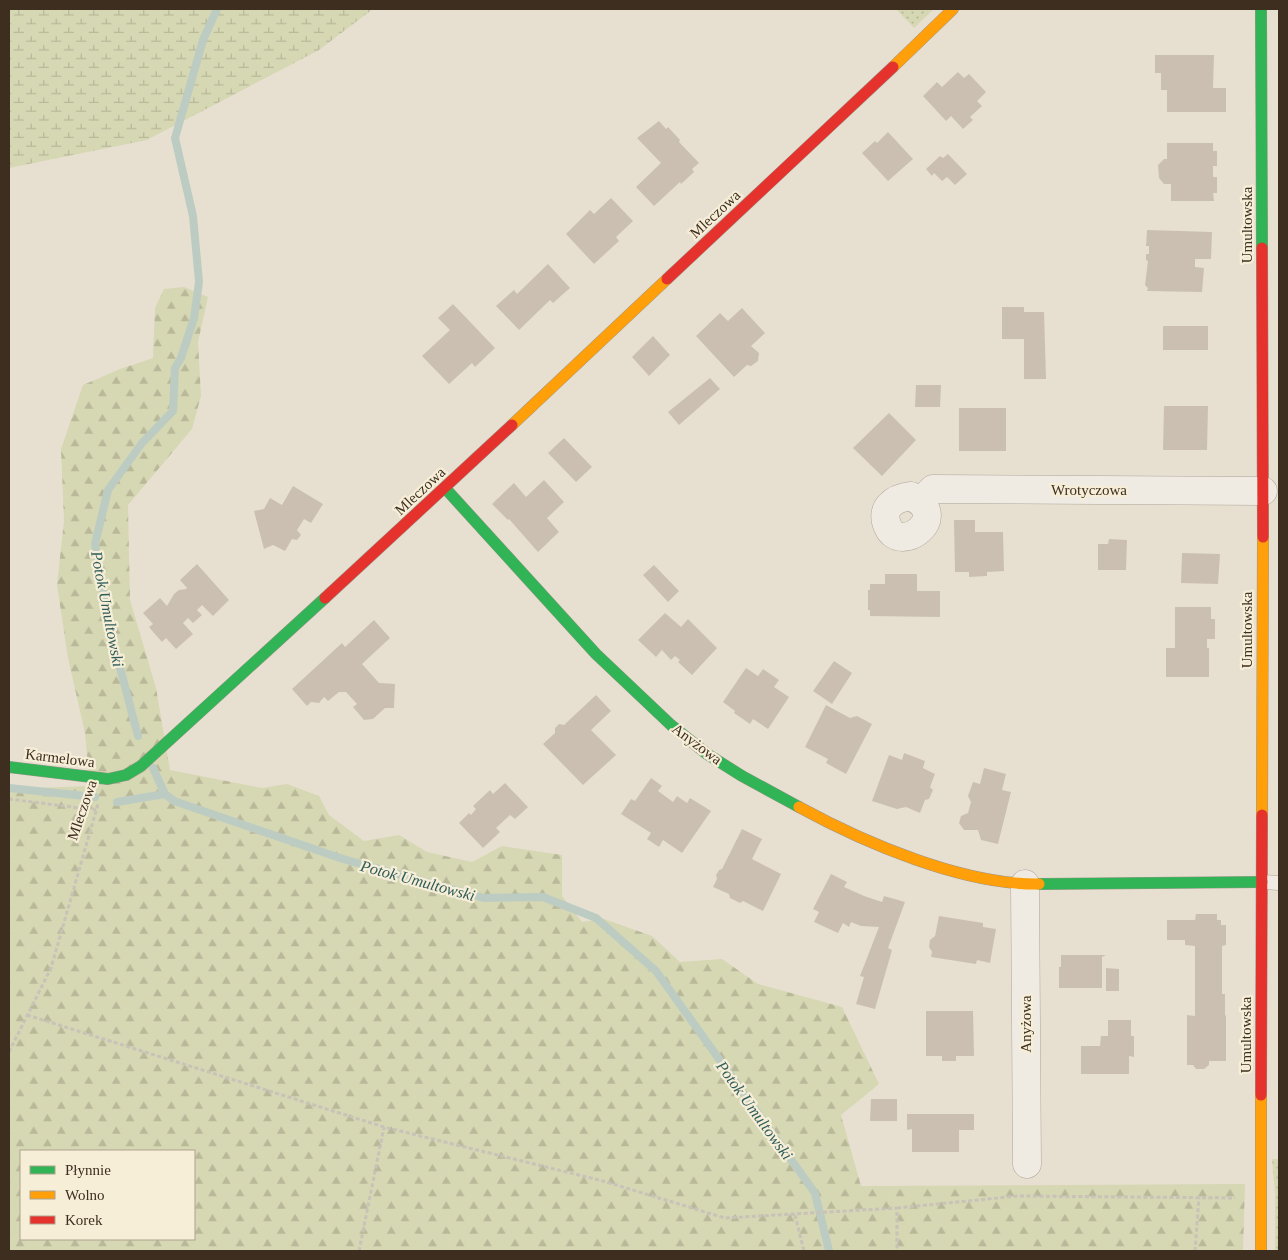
<svg xmlns="http://www.w3.org/2000/svg" width="1288" height="1260" font-family="'Times New Roman',serif">
	<style>
		.grass { fill: url(#grass-dots) }
		.forest { fill: url(#forest-firs); fill-rule: evenodd }
		.wetland { fill: url(#wetland-marsh) }
		.lines { fill: none; stroke-linecap: round; stroke-linejoin: round }
		.stream { stroke: #bcccc2; stroke-width: 8 }
		.building { fill: #cbbfb2 }
		.lane-casing { stroke: #ada599; stroke-width: 15 }
		.street-casing { stroke: #ada599; stroke-width: 29 }
		.fast-casing { stroke: #9c958a; stroke-width: 12 }
		.slow-casing { stroke: #9c958a; stroke-width: 12 }
		.jam-casing { stroke: #9c958a; stroke-width: 12 }
		.path { stroke: #c8c2b9; stroke-width: 3; stroke-dasharray: 4 2.5; stroke-linecap: butt }
		.lane { stroke: #efebe3; stroke-width: 14 }
		.street { stroke: #efebe3; stroke-width: 28 }
		.fast { stroke: #30b455; stroke-width: 11 }
		.slow { stroke: #ff9f0a; stroke-width: 11 }
		.jam { stroke: #e5322d; stroke-width: 11 }
		.labels { text-anchor: middle; stroke-width: 4.5; stroke-linejoin: round; paint-order: stroke }
		.street-label { font-size: 15px; fill: #3d2e20; stroke: #f7eed8 }
		.water-label { font-size: 16px; font-style: italic; fill: #2f5d5a; stroke: #f7eed8 }
	</style>
	<defs>
		<pattern id="grass-dots" width="8" height="8" patternUnits="userSpaceOnUse" patternTransform="scale(1.25)"><rect width="8" height="8" fill="#d6d7b3"/><path d="M2 2h.1M6 6h.1" fill="none" stroke="#b9b99a" stroke-width="1.8" stroke-linecap="round"/></pattern>
		<pattern id="forest-firs" width="22" height="20" patternUnits="userSpaceOnUse" patternTransform="scale(1.25)"><rect width="22" height="20" fill="#d6d7b3"/><path d="M5 1l3.5 6h-7zM16 11l3.5 6h-7z" fill="#b9b99a"/></pattern>
		<pattern id="wetland-marsh" width="20" height="14" patternUnits="userSpaceOnUse" patternTransform="scale(1.25)"><rect width="20" height="14" fill="#d6d7b3"/><path d="M1 5h8M5 5V1M11 12h8M15 12V8" fill="none" stroke="#b9b99a"/></pattern>
	</defs>
	<rect width="100%" height="100%" fill="#e7e0d1"/>
	<path class="grass" d="M896,9H934L914,28Z
		M1272,1159H1279V1251H1275V1193Z"/>
	<path class="forest" d="M184,287L208,297L198,342L201,396L192,429L128,505L130,600L156,688L170,770L262,788L287,784L319,796L329,815L364,841L399,835L427,852L472,862L502,846L562,855V896L582,922L604,919L652,936L680,962L722,959L758,984L842,1007L879,1084L841,1115L861,1186L1245,1184L1243,1251H9V789L90,786L85,733L68,658L57,585L64,521L61,449L83,385L120,369L153,358L155,308L164,289ZM21,1151H194V1239H21Z"/>
	<path class="wetland" d="M9,9H373L319,50L147,140L9,168Z"/>
	<g class="lines">
		<path class="stream" d="M138,736L108,622L95,544L108,490L142,443L173,411L175,368L181,358L194,318L199,282L193,216L175,138L203,40L217,9
			M153,768L165,794L174,801L343,859L484,898L543,897L596,918L656,971L815,1193L829,1251
			M9,788L95,797
			M117,802L165,794"/>
	</g>
	<path class="building" d="M1155,55H1214L1213,88H1226V112H1167V90H1161V73H1155Z
		M958,72L964,78L969,74L986,92L977,101L982,106L970,117L973,120L963,129L951,116L946,121L923,96L937,82L942,87Z
		M659,121L666,129L668,127L680,140L679,142L699,163L692,169L694,172L681,184L680,182L654,206L636,187L661,163L637,138Z
		M888,132L913,159L888,181L862,153L875,141L877,143Z
		M1167,143H1213V151H1217V166H1213V177H1217V193H1213L1214,201H1171V184H1164L1159,178L1158,165L1164,159H1167Z
		M948,154L967,174L955,185L947,177L942,181L934,173L932,176L926,169L940,156L943,158Z
		M611,198L633,221L616,237L619,241L594,264L566,234L590,210L594,214Z
		M1147,230L1212,232L1211,259H1195V267L1204,268L1202,292L1147,291L1148,288L1145,285L1148,261L1146,260V254H1149V246H1146Z
		M548,264L570,288L553,303L550,300L519,330L496,306L514,290L517,294Z
		M453,304L495,348L475,367L472,363L449,384L422,356L450,330L438,318Z
		M1002,307H1024V312H1044L1046,379H1024V339H1002Z
		M742,308L765,333L751,346L759,353L758,361L751,366L747,365L734,377L696,336L720,313L728,321Z
		M1163,326H1208V350H1163Z
		M653,336L670,355L649,376L632,357Z
		M710,378L720,389L679,425L668,412Z
		M916,385H941L940,407H915Z
		M1164,406H1208L1207,450H1163Z
		M959,408H1006V451H959Z
		M889,413L916,440L882,476L853,448Z
		M564,438L592,467L576,482L548,453Z
		M544,480L564,502L547,518L559,532L538,552L509,519L508,520L492,504L514,483L526,497Z
		M293,486L323,504L311,523L304,519L297,530L301,535L297,540L292,539L285,551L273,545L264,549L254,511L264,509L270,498L282,505Z
		M954,520H975V532H1003L1004,571L987,572V576L969,577V572H955Z
		M1109,539L1127,540L1126,570H1098V544H1108Z
		M1182,553L1220,554L1218,584L1181,583Z
		M197,564L229,600L213,616L202,605L197,610L202,615L193,623L188,618L183,623L193,634L176,649L166,638L162,642L154,633L149,627L153,624L143,613L160,598L167,606L174,594L179,590L186,589L187,588L180,580Z
		M654,565L679,591L668,602L643,575Z
		M885,574H917V591H940V617L870,616V610H868V590H870V584H885Z
		M1175,607H1211V619H1215V639H1207V648H1209V677H1166V648H1175Z
		M665,613L681,627L688,619L717,648L692,675L678,662L680,660L675,656L671,660L662,650L656,657L638,640Z
		M374,620L390,638L362,664L379,683L395,684L394,708H385L373,719L364,720L353,707L357,704L346,692H339L328,701L324,697L319,703L311,702L307,706L292,689L342,643L345,647Z
		M834,661L852,673L832,704L813,691Z
		M746,668L758,676L763,669L779,680L774,687L789,697L768,729L753,719L750,724L734,713L735,711L723,702Z
		M596,695L611,711L591,730L616,755L583,785L543,744L555,733V728L559,724L564,725Z
		M826,705L850,718L857,716L872,724L846,774L826,763L828,759L805,747Z
		M904,753L925,761L923,768L935,774L930,787L933,790L929,799L925,800L920,813L906,807L897,809L872,801L889,755L902,760Z
		M984,768L1006,774L1002,790L1011,792L998,844L981,840L978,830H964L959,823L961,816L968,813L971,802L968,796L973,782L980,784Z
		M651,778L662,786L658,791L673,802L677,796L687,803L690,798L711,811L682,853L663,840L659,847L647,839L651,833L621,814L631,799L635,801Z
		M505,783L528,807L515,819L510,815L496,828L500,832L483,848L459,823L469,813L471,815L476,809L473,806L490,790L493,794Z
		M742,829L762,839L752,859L781,874L763,911L743,901L740,903L730,898L729,894L713,887L717,879L716,875L719,870L722,869Z
		M831,874L847,882L844,887L864,896L882,902L884,896L905,902L888,948L892,950L875,1009L856,1004L864,977L860,976L879,927L861,926L851,922L849,927L843,923L838,933L814,922L819,912L813,909Z
		M1196,914H1217V920H1221V925H1226V945L1222,946V994H1225V1015L1226,1016V1061H1209V1065L1204,1069H1196L1193,1065H1187V1015L1195,1016V946L1185,945V940H1167V920H1195Z
		M939,916L983,923V927L996,929L990,963L977,960L976,964L931,957L932,952L929,947L930,940L935,936Z
		M1061,955H1106L1102,957V988H1059V967H1061Z
		M1106,968L1119,969V991H1106Z
		M926,1011H973L974,1056H956V1061H942V1056H926Z
		M1108,1020H1131V1036H1134V1057L1129,1056V1074H1081V1046H1100L1101,1036H1108Z
		M871,1099H897V1121H870Z
		M907,1114H974V1130H959V1152H912V1129L907,1130Z"/>
	<g class="lines">
		<defs>
			<path id="lane" d="M1262,882L1279,883"/>
			<path id="street" d="M911,496C953,517 900,555 888,527C879,508 894,498 911,496Z
				M921,501L933,489L1263,491
				M1025,884L1027,1164"/>
			<path id="fast" d="M1261,9L1262,248
				M445,488L596,654L671,725L707,754L742,776L799,807
				M9,767L108,779L126,775L141,766L325,598
				M1039,884L1262,882"/>
			<path id="slow" d="M893,67L953,9
				M512,425L667,279
				M799,807C865,843 963,885 1039,884
				M1262,815L1263,537
				M1261,1251V1095"/>
			<path id="jam" d="M1262,248L1263,537
				M667,279L893,67
				M325,598L512,425
				M1261,1095L1262,815"/>
		</defs>
		<use href="#lane" class="lane-casing"/>
		<use href="#street" class="street-casing"/>
		<use href="#fast" class="fast-casing"/>
		<use href="#slow" class="slow-casing"/>
		<use href="#jam" class="jam-casing"/>
		<path class="path" d="M9,799L96,810
			M27,1015L384,1127L603,1181L725,1218L897,1208V1251
			M9,1052L51,968L98,804
			M897,1208L1018,1196L1235,1198
			M795,1215L804,1251
			M359,1251L384,1127
			M1195,1251L1199,1197"/>
		<use href="#lane" class="lane"/>
		<use href="#street" class="street"/>
		<use href="#fast" class="fast"/>
		<use href="#slow" class="slow"/>
		<use href="#jam" class="jam"/>
	</g>
	<g class="labels">
		<g class="street-label">
			<text transform="translate(715 214) rotate(-43)" y="5">Mleczowa</text>
			<text transform="translate(1247 225) rotate(-90)" y="5">Umultowska</text>
			<text x="1089" y="495">Wrotyczowa</text>
			<text transform="translate(420 491) rotate(-43)" y="5">Mleczowa</text>
			<text transform="translate(1247 630) rotate(-90)" y="5">Umultowska</text>
			<text transform="translate(697 744) rotate(37)" y="5">Anyżowa</text>
			<text transform="translate(60 758) rotate(7)" y="5">Karmelowa</text>
			<text transform="translate(82 810) rotate(-71)" y="5">Mleczowa</text>
			<text transform="translate(1026 1024) rotate(-90)" y="5">Anyżowa</text>
			<text transform="translate(1246 1035) rotate(-90)" y="5">Umultowska</text>
		</g>
		<g class="water-label">
			<text transform="translate(108 609) rotate(79)" y="6">Potok Umultowski</text>
			<text transform="translate(418 880) rotate(15)" y="6">Potok Umultowski</text>
			<text transform="translate(755 1110) rotate(54)" y="6">Potok Umultowski</text>
		</g>
	</g>
	<rect width="1288" height="1260" fill="none" stroke="#3d2e20" stroke-width="20"/>
	<rect x="20" y="1150" width="175" height="90" fill="#f7eed8" stroke="#ada18e"/>
	<rect x="30" y="1166" width="25" height="8" fill="#30b455" stroke="#ada18e"/>
	<text x="65" y="1175" font-size="15" fill="#3d2e20">Płynnie</text>
	<rect x="30" y="1191" width="25" height="8" fill="#ff9f0a" stroke="#ada18e"/>
	<text x="65" y="1200" font-size="15" fill="#3d2e20">Wolno</text>
	<rect x="30" y="1216" width="25" height="8" fill="#e5322d" stroke="#ada18e"/>
	<text x="65" y="1225" font-size="15" fill="#3d2e20">Korek</text>
</svg>
